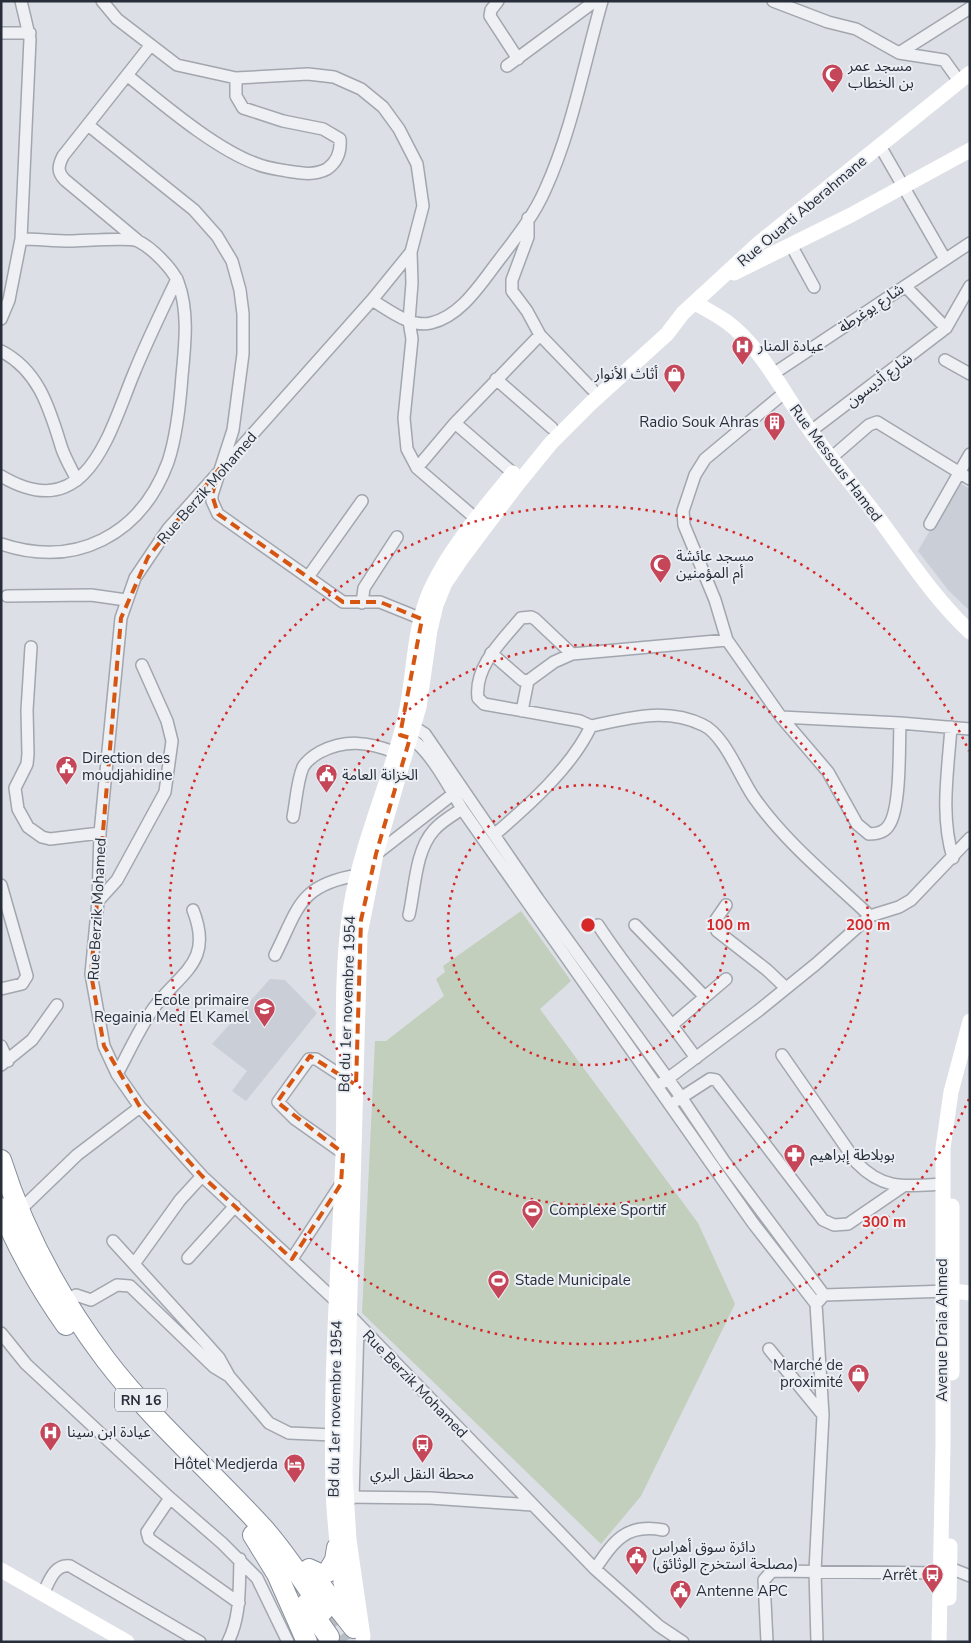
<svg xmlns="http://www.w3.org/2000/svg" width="971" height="1643" font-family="'Nunito Sans','Noto Sans Arabic',sans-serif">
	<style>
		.built { fill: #caced6 }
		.green { fill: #c2cfbd }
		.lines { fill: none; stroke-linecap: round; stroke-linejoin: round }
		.highway-tunnel { stroke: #b8bcc3; stroke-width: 20; stroke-dasharray: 20 10; stroke-linecap: butt }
		.street-casing { stroke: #a2a6ae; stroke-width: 14 }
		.highway-casing { stroke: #848d9b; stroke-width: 22 }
		.street { stroke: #eef0f4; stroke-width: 11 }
		.secondary { stroke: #fff; stroke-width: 15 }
		.highway { stroke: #fff; stroke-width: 20 }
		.marked { fill: none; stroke: #d55511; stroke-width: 4; stroke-dasharray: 10 6; stroke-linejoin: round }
		.ring { fill: none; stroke: #d62828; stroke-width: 2.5; stroke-dasharray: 2.5 5 }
		.labels { text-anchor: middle; stroke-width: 4; stroke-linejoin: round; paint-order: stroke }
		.shield { fill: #ebeef3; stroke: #626872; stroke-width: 1 }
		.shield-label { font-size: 14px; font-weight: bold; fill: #272e3a }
		.poi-label { font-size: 15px; fill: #272e3a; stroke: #ebeef3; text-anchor: start }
		.street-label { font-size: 15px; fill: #272e3a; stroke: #ebeef3 }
		.centre { fill: #d62828; stroke: #ebeef3; stroke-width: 2.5 }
		.ring-label { font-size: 15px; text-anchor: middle; font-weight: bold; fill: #d62828; stroke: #ebeef3; stroke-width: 4; stroke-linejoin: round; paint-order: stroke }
	</style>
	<rect width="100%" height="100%" fill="#dcdfe5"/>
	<path class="built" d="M958,482L970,489V611L949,591L918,551Z
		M270,979L285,980L317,1013L246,1101L232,1091L247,1071L212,1044Z"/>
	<path class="green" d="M521,911L571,981L540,1009L698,1223L735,1304L641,1496L601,1544L362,1313L375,1041H386L444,996L436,979L445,972L443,966Z"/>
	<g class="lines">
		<path class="highway-tunnel" d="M323,1611L345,1642"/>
		<defs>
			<path id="street" d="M102,1L117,19L177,65L236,78L308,74L334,77L361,89L383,107L399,129L417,164L423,206L411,252L412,283L409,321L412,339L404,418L407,449L417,468L481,523
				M498,1L491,10L490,16L518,59
				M773,1L828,22L856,29L899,53L944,60L959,81
				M1,33H30
				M899,53L970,8
				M507,66L595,1
				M128,76C163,104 215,149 257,164C266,168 277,169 287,171C300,173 314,176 327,169C337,162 341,151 340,139L323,129L283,121L243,108L236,96V78
				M88,125L194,210L217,236L232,261L240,290L243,314V354L233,430L212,495V501L218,514L343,602H380L422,619
				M880,146L945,259
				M528,218V237L512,280V291L527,311L540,335L592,389
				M137,240L65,180C57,172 58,166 63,156L150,46
				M791,245L814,287
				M411,252L372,300L168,529L135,578L121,618L100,833L98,901L91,974L104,1046L117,1074L140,1107L202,1176L337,1302L595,1569L659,1626L683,1642
				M905,286L946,328
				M372,300C389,310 411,328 431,323C457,317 475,292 490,272C509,246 532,220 545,190C572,131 584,64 602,1
				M1,319L9,300L21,239L30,39L21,1
				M1,351C40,371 50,411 62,449C66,460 72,470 77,480
				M945,360L970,374
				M773,374L970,243
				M496,379L552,428
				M811,431L946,328L970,286
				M831,458L869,425L877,422L970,479
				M417,468L455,423
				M513,473L455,423L540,335
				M1,476C87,527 109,433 134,373C147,341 162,310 177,279
				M930,524L970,454
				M1,544C76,569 141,535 168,462C177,435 180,404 182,376C185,345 189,311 178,282C172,268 152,248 138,241C129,237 84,241 70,241C54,241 37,239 21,239
				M308,577L362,501
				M7,596L91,595L126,600
				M362,603L364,588L397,537
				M727,640L715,600L684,525L683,511L695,475L705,459L784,393
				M31,647L27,710L28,754L27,764L15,788L18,809L28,827L42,837L50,839L100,833
				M491,653L522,680L528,681L554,662L572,654L727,640L781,717L828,772L857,824L869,834C876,834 885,832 889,825C901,808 899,745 900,723
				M572,654L535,619L531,617L521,618C503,640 474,666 478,698L484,704L580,721L591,726
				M522,711L528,681
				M781,717L900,723L970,729
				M409,724L425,734L538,899L681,1097L724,1161L824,1295
				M951,727C948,771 940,815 953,858
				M405,736C426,742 451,790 462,809L753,1223L816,1304
				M293,817C296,802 297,781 303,767C307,760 313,756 320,752C346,739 368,742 394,752
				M494,835C528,806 572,767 591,726C629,718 666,707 703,725C725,735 741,780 755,799C787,844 831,879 870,916
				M375,855L453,794
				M1,885L27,976L22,984L1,989
				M98,901L117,880L165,792L172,741L167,721L142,665
				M726,905L715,921L717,931L767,970L786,988
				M409,915C415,889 415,851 434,830C442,821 453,815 462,809
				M598,925C628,971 664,1013 696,1058
				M635,925L705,997
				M275,955C299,907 299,885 358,875
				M672,1025L726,979
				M1,1046L8,1061
				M782,1055L857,1163C884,1191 907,1186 942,1184
				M1,1065L32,1040L57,1005
				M117,1074C129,1052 139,1029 153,1009C180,972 214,963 193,910
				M662,1083L758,1011L816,964L870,916L899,907L911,900L970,838
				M676,1101L710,1079L716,1080L823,1220L834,1225L848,1224L902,1187
				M343,1153L295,1119L278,1102L309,1059H316L348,1080
				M19,1211L77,1155L140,1107
				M113,1241L203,1340L219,1358L229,1376L269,1423L289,1433L333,1435
				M188,1258L235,1206
				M292,1259L341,1184
				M134,1264L180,1200L202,1176
				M65,1300L76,1295L91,1300L117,1285L130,1286L214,1367L229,1376
				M1,1333L26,1364L170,1498L222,1543L257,1578L288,1642
				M769,1349L823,1415
				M345,1497L430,1498L532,1505
				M170,1498L147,1532L149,1539L239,1603
				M353,1498L358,1326
				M950,1568L970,1576
				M595,1569C614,1541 626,1523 663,1530
				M43,1594C49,1582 54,1564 70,1566L200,1642
				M228,1642C241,1616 239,1588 240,1559
				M767,1642L764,1580L772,1571L940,1573
				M817,1642L815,1571L823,1415L816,1304L824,1295L949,1291"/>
			<path id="highway" d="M1,1160C24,1233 60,1299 106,1360C151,1419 213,1473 264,1529C286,1554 305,1583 323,1611
				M1,1208C18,1249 40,1288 66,1325
				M253,1535L277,1574L307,1642
				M309,1569L320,1574L328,1572L335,1560L337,1548
				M321,1586L354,1628
				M306,1604L329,1637"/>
		</defs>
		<use href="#street" class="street-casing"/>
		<use href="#highway" class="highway-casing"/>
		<use href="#street" class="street"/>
		<path class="secondary" d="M734,273L851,215L970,150
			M695,303C706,309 717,315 727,322C763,349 784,395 810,430C832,461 857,490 880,520C909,559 934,598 970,632
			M952,1206V1373
			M953,1291L970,1293
			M1,1570L127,1642
			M949,1598L950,1546
			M345,1617C341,1573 334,1530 333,1486C330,1376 339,1264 343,1154C346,1072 338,985 351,905C362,842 389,784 404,722C415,679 412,630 431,589C451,546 484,509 513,473
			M363,1637L349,1540L345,1474L360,934L376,854L419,707L430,630L436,605L445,583L462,558L516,486L551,443L590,404L667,334L683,313L759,243L970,73
			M939,1642L943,1444V1148L951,1092L970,1021"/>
		<use href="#highway" class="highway"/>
	</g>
	<path class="marked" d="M220,468L212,495L218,514L343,602H380L422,619L400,735L410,738L376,854L361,920L356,1085L310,1056L277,1102L343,1153L341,1184L292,1259L202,1176L140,1107L104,1046L91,974L121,618L148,557Z"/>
	<g class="ring">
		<circle cx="588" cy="925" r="140"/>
		<circle cx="588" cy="925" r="280"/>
		<path d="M969 1099A419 419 0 1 1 969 751"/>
	</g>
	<defs>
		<symbol id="mosque-pin" viewBox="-11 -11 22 30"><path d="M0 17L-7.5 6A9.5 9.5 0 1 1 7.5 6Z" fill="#c54658" stroke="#ebeef3"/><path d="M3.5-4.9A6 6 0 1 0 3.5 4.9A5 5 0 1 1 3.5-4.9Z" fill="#fff"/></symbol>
		<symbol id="hospital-pin" viewBox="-11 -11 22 30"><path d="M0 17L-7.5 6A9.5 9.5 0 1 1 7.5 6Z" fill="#c54658" stroke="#ebeef3"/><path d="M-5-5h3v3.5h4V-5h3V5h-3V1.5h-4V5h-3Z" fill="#fff"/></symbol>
		<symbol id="shop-pin" viewBox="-11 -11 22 30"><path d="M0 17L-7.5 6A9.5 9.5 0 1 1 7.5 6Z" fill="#c54658" stroke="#ebeef3"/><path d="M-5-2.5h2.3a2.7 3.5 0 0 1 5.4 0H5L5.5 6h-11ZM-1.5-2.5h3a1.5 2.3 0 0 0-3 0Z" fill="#fff"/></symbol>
		<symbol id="building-pin" viewBox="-11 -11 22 30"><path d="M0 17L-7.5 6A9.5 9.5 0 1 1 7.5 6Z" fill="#c54658" stroke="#ebeef3"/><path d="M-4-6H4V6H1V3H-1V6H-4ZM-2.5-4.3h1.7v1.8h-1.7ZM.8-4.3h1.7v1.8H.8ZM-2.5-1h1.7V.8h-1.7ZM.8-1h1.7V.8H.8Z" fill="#fff"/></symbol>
		<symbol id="civic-pin" viewBox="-11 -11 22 30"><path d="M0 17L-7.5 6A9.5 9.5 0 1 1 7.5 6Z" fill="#c54658" stroke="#ebeef3"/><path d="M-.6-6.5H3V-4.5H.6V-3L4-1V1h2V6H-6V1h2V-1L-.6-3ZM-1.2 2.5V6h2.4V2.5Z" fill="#fff"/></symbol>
		<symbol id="school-pin" viewBox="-11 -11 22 30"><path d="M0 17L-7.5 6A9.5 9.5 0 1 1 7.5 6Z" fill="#c54658" stroke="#ebeef3"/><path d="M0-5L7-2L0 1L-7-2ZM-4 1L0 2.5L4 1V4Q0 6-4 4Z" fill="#fff"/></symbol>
		<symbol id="pharmacy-pin" viewBox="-11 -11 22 30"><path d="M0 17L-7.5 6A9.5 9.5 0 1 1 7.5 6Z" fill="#c54658" stroke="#ebeef3"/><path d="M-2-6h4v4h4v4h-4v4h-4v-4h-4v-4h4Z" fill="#fff"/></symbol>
		<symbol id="stadium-pin" viewBox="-11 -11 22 30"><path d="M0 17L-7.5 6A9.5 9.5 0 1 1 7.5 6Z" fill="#c54658" stroke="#ebeef3"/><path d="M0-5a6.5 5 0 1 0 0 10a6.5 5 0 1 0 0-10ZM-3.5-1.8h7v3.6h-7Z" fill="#fff"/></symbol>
		<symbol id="bus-pin" viewBox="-11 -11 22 30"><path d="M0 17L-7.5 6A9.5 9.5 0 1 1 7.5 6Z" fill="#c54658" stroke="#ebeef3"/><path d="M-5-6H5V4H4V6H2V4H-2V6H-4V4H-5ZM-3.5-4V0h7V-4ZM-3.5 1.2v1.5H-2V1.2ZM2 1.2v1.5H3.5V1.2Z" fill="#fff"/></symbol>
		<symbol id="hotel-pin" viewBox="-11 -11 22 30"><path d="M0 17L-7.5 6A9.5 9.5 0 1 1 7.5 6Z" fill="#c54658" stroke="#ebeef3"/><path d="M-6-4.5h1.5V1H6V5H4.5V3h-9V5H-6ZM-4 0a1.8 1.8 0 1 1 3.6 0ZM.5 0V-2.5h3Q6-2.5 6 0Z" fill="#fff"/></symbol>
	</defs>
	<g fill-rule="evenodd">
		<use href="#mosque-pin" x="820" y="62" width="25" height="34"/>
		<use href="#hospital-pin" x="730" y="334" width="25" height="34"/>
		<use href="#shop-pin" x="662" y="362" width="25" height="34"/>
		<use href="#building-pin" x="762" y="410" width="25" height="34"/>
		<use href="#mosque-pin" x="648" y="552" width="25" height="34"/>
		<use href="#civic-pin" x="54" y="754" width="25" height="34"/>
		<use href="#civic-pin" x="314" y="762" width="25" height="34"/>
		<use href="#school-pin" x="252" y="996" width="25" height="34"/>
		<use href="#pharmacy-pin" x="782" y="1142" width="25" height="34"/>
		<use href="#stadium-pin" x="520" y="1198" width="25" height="34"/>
		<use href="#stadium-pin" x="486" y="1268" width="25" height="34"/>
		<use href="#shop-pin" x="846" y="1362" width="25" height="34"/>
		<use href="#hospital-pin" x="38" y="1420" width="25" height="34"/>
		<use href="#bus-pin" x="410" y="1432" width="25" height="34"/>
		<use href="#hotel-pin" x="282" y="1452" width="25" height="34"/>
		<use href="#civic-pin" x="624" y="1544" width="25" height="34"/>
		<use href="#bus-pin" x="920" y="1562" width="25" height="34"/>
		<use href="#civic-pin" x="668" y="1578" width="25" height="34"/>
	</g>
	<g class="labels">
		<rect class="shield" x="115" y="1388.5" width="52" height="23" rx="4"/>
		<g class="shield-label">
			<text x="141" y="1405">RN 16</text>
		</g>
		<g class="poi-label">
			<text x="848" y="71">مسجد عمر<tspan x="848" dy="17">بن الخطاب</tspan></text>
			<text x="758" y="351">عيادة المنار</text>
			<text x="658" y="379" text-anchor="end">أثاث الأنوار</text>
			<text x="759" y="427" text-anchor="end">Radio Souk Ahras</text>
			<text x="676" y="561">مسجد عائشة<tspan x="676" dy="17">أم المؤمنين</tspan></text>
			<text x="82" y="763">Direction des<tspan x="82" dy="17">moudjahidine</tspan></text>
			<text x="342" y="780">الخزانة العامة</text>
			<text x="249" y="1005" text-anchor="end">Ecole primaire<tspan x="249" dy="17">Regainia Med El Kamel</tspan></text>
			<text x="810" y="1160">بوبلاطة إبراهيم</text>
			<text x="549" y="1215">Complexe Sportif</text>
			<text x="515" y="1285">Stade Municipale</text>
			<text x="843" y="1370" text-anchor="end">Marché de<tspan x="843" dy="17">proximité</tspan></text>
			<text x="67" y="1437">عيادة ابن سينا</text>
			<text x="278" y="1469" text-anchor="end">Hôtel Medjerda</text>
			<text x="422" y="1479" text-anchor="middle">محطة النقل البري</text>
			<text x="652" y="1552">دائرة سوق أهراس<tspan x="652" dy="17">(مصلحة استخرج الوثائق)</tspan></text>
			<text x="917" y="1580" text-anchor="end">Arrêt</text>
			<text x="696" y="1596">Antenne APC</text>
		</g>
		<g class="street-label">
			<text transform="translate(802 211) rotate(-40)" y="5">Rue Ouarti Aberahmane</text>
			<text transform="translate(871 308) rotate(-34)" y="5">شارع يوغرطة</text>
			<text transform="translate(879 380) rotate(-37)" y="5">شارع أديسون</text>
			<text transform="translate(836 463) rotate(53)" y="5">Rue Messous Hamed</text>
			<text transform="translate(207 488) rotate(-49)" y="5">Rue Berzik Mohamed</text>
			<text transform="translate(97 909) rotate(-87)" y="5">Rue Berzik Mohamed</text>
			<text transform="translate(347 1004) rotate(-88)" y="5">Bd du 1er novembre 1954</text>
			<text transform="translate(942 1330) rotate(-90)" y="5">Avenue Draia Ahmed</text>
			<text transform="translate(415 1384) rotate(46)" y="5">Rue Berzik Mohamed</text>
			<text transform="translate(335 1409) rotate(-89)" y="5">Bd du 1er novembre 1954</text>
		</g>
	</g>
	<circle cx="588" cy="925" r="8" class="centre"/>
	<g class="ring-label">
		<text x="728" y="930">100 m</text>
		<text x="868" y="930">200 m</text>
		<text x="884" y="1227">300 m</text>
	</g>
	<rect width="971" height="1643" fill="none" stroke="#272e3a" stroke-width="5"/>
</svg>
